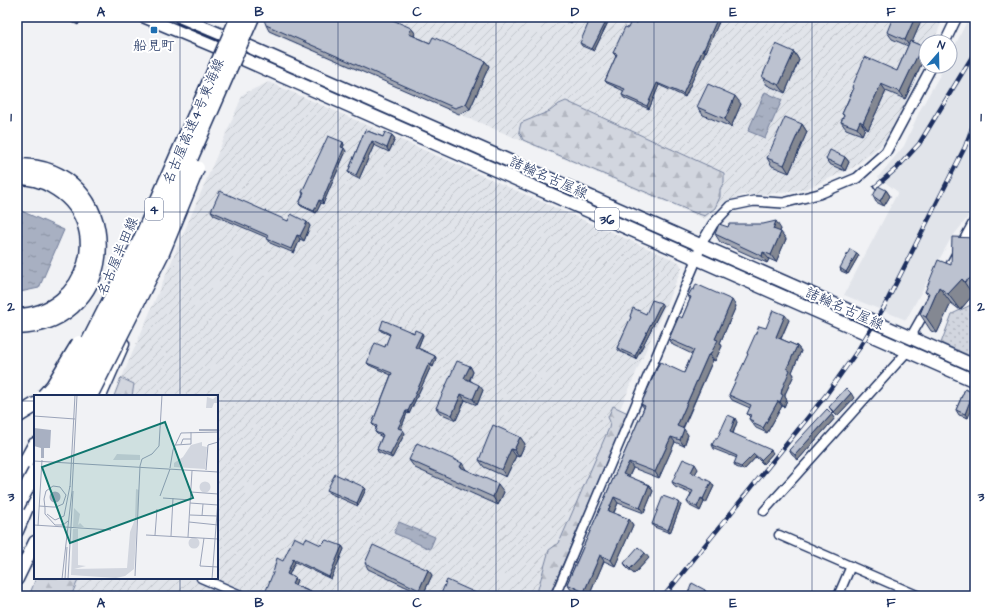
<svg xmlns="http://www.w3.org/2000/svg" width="992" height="613" font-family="'Architects Daughter','Klee One',sans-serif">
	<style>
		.built { fill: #e1e4ea }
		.industrial { fill: url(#industrial-furrows) }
		.grass { fill: url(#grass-dots); stroke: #76829e }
		.forest { fill: url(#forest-firs); stroke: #76829e }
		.water { fill: url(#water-ripples); stroke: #707c9a }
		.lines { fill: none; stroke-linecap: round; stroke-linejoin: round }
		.minor-casing { stroke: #1b2f5e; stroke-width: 11 }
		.tertiary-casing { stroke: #1b2f5e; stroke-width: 12 }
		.secondary-casing { stroke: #1b2f5e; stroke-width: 14 }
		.primary-casing { stroke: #1b2f5e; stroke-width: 15 }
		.motorway-casing { stroke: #1b2f5e; stroke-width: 17 }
		.minor { stroke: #fff; stroke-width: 8 }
		.tertiary { stroke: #fff; stroke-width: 9 }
		.secondary { stroke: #fff; stroke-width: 11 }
		.primary { stroke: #fff; stroke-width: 12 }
		.motorway { stroke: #fff; stroke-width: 14 }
		.rail-casing { stroke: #1b2f5e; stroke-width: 4.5 }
		.rail { stroke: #fff; stroke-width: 3; stroke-dasharray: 9; stroke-linecap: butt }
		.motorway-bridge-casing { stroke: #1b2f5e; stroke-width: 17; stroke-linecap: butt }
		.motorway-bridge { stroke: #fff; stroke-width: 14 }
		.wall { fill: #a2a7b3; stroke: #1b2f5e }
		.shaded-wall { fill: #848892; stroke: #1b2f5e }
		.building { fill: #bcc2d0; stroke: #1b2f5e }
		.grid { fill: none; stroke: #1b2f5e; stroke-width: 1; stroke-opacity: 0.55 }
		.poi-dot { fill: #1f6fb2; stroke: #fff; stroke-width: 1.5 }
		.labels { text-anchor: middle; stroke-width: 4; stroke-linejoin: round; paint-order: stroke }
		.shield { fill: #fff; stroke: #5f6d8e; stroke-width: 1 }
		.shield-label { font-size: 13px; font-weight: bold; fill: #1b2f5e }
		.poi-label { font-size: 14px; fill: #1b2f5e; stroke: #fff }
		.street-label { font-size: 14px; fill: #1b2f5e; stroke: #fff }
		.inset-river { fill: none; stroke: #a8b0c2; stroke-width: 2 }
		.inset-road { fill: none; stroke: #9ba4b9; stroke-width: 1 }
		.view { fill: #0f766e; fill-opacity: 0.15; stroke: #0f766e; stroke-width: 2 }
		.inset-edge { fill: none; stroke: #1b2f5e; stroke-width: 2 }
		.neatline { fill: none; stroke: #1b2f5e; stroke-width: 1.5 }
		.grid-label { font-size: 13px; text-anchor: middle; font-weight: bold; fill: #1b2f5e }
	</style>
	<defs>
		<pattern id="industrial-furrows" width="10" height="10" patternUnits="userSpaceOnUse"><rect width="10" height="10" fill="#e1e4ea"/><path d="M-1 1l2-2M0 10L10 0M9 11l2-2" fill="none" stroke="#c0c4cb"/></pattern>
		<pattern id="grass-dots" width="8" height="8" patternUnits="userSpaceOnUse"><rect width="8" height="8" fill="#d2d6df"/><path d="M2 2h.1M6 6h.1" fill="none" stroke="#b4b8c2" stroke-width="1.8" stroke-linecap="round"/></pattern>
		<pattern id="forest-firs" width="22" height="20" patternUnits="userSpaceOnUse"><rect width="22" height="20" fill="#d2d6df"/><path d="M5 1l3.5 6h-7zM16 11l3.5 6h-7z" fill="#b4b8c2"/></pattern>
		<pattern id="water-ripples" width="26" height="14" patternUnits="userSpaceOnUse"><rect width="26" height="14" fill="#a8b0c2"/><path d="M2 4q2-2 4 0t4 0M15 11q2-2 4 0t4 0" fill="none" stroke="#8890a1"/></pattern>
	</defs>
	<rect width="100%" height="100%" fill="#f1f2f5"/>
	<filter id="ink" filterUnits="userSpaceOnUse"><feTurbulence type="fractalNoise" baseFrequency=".025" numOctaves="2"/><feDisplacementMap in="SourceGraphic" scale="8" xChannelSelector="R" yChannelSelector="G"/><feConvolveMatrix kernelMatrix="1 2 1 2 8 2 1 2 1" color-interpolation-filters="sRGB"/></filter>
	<g filter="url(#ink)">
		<path class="built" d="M969,17H975V208L950,240L906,320L844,295L898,192L878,177L904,146L920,110L945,66H950V56Z"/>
		<path class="industrial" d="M267,17H944L933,42H926V57L892,132L880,146L854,167L806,189L782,193L743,195L723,203L705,219L270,33L265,22Z
			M269,82L679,262L682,268L620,409L549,596H29L36,578H217V396H114L243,94Z"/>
		<path class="grass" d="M975,303V358L941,343L952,314Z"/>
		<path class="forest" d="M566,101L724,173V182L720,189V197L715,208L705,216L695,213L523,140L519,131L521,123L550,111L559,104Z
			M121,378L134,384L132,396H114Z
			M613,406L628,413L549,596H536L549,550L559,543L609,428L610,422L608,417Z
			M36,578H79L71,596H29Z"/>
		<path class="water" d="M765,92L782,100L765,138L748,131Z
			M17,209L64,230L39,288L20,292L17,290Z
			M399,522L435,537L430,549L394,533Z"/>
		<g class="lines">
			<defs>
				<path id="minor" d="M946,273L975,219
					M910,338L927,308
					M764,511L907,352
					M779,535L919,596
					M201,578L243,596
					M555,596L697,259
					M838,596L851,566"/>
				<path id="tertiary" d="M945,42L957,17
					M697,259L700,246L713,224L730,206L754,201L783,203L819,194L857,178L886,152L932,66"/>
				<path id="secondary" d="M144,17L220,49
					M180,17L225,36"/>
				<path id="primary" d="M232,39L975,366
					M227,52L975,381
					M100,396L123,344
					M17,531L35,489
					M17,579L35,542"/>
				<path id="motorway" d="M17,166C125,165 127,324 17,327
					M17,177C29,177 42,180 52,186C116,221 88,315 17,316
					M17,416L35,405
					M17,478L35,445"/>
			</defs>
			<use href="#minor" class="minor-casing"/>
			<use href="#tertiary" class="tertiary-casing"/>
			<use href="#secondary" class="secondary-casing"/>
			<use href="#primary" class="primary-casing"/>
			<use href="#motorway" class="motorway-casing"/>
			<use href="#minor" class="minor"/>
			<use href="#tertiary" class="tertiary"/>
			<use href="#secondary" class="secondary"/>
			<use href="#primary" class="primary"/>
			<use href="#motorway" class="motorway"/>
			<defs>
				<path id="rail" d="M875,187L898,167L919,144L975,52
					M664,596L826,395L858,350L884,307L965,147L975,120"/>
			</defs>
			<use href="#rail" class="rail-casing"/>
			<use href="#rail" class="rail"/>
			<defs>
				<path id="motorway-bridge" d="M44,396L53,386L79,343
					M61,396L139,243L238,17
					M76,396L151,249L252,17
					M90,396L162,253L197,168
					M17,506L35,472"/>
			</defs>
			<use href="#motorway-bridge" class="motorway-bridge-casing"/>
			<use href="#motorway-bridge" class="motorway-bridge"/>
		</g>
		<path class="wall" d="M66,17H82L78,25L70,21Z
			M557,17H573L571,23Z
			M640,17H721L706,52H705L685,97L659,85L649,109L624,98L622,95L624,91L607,83L605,81L616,56L613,53L628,28L637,23Z
			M929,17H943L940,23L930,18Z
			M608,18L609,20L594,51L582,46L580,43Z
			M922,19L912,42L922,46L926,52V54L905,99L886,91L868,130L865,128L862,135L846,129L841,122L844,116L842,114L853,89L852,87L897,71L908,46L892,39L887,32Z
			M266,25L411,28L415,33L414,36L430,43L485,61L489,66L470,109L459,114L269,31Z
			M794,52L799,60L785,93L767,85L762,77Z
			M741,104L731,127L703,115L697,107Z
			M802,124L807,132L789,173L772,166L767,158Z
			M365,130L383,137L392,135L395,139L389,152L374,145L359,179L351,175L348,172Z
			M343,142L344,145L343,148L346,151L323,204L321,203L316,213L301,206L299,204L303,194L302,192Z
			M845,157L849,162L845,171L829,164L826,159Z
			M886,190L890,196L884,206L876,202L873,196Z
			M211,211L288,221L307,222L310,226L304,241L300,239L294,253L270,243L268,238L214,215Z
			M728,227L781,229L780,232L786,239L776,262L769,259L767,263L720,242L715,234Z
			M975,238V297L973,295L960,310L951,303L937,333L931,331L920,314L928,295L925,292L951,265Z
			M857,253L859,255L848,274L841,271L840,268Z
			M688,296L736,306L720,343L722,346L715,361L713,360L683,429L688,435L684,446L675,442L659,478L633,468L629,477L649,485L653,491L644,513L618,503L614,513L629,519L633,525L615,566L604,561L589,596H585L571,590L567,584L644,408L641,404L684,373L692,354L673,345L669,339L682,318L690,299Z
			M663,306L636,359L619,351L617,348L631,318L630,316L646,314Z
			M789,320L781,339L797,346L801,351L792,372L794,375L785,394V397L787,400L784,407L782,406L767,433L756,428L749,419L750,417L747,414L750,408L732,400L729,395L748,355L747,353L766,328Z
			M380,329L409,331L423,335L418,348L435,356L436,358L433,367L431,366L409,414L407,413L401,429L405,433L392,458L378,452L377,449L382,437L377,434L375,432L376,428L372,424L391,375L369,365L367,363L385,347L390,335L381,331Z
			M470,366L473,372L470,380L483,390L477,405L465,400L456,420L440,413L436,408Z
			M965,389L968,418L959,415L956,410Z
			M854,398L837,416L832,411L829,407Z
			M832,414L835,418L798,460L792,455L789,450Z
			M737,422L733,434L773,453L763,464L756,457L744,470L736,467L734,464L737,458L714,449L712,445L717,439Z
			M520,437L525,444L519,457L516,456L506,477L484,467L479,460Z
			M409,460L467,470L504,492L498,505L415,468Z
			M698,469L695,474L714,486L706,503L704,502L700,511L690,506L687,502L692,494L675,487L672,482Z
			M364,487L366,489L358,506L329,493L327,490Z
			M681,505L670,533L654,527L652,524Z
			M304,542L321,545L342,546L344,549L331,579L295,562L289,575L295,578L297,580L295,585L320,596H268L265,593Z
			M649,558L634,574L627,568L624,563Z
			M365,563L428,570L432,575L423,595L368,569Z"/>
		<path class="shaded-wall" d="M76,17H82L78,25L75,20Z
			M570,17H573L571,23L569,20Z
			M718,17H721L706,52L704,49Z
			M915,17H921L922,19L910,47L905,40Z
			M937,17H943L940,23Z
			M608,18L609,20L594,51L592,49Z
			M411,28L415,33L413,39L409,34Z
			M922,46L926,52V54L905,99L900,92Z
			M703,49L705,52L685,97L683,94Z
			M794,52L799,60L785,93L779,85Z
			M485,61L489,66L470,109L466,104Z
			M657,83L659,85L649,109L647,106Z
			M881,84L886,91L868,130L863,123Z
			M735,96L741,104L731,127L725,119Z
			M860,121L865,128L862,135L857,128Z
			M802,124L807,132L789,173L784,165Z
			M392,135L395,139L389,152L387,148Z
			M372,141L374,145L359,179L356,175Z
			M343,142L344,145L342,149L341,147Z
			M344,148L346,151L323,204L322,201Z
			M845,157L849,162L845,171L841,166Z
			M886,190L890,196L884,206L880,201Z
			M319,200L321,203L316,213L314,211Z
			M776,221L781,229L778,236L773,229Z
			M307,222L310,226L304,241L300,236Z
			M781,232L786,239L776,262L771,255Z
			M297,235L300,239L294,253L291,249Z
			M763,252L769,259L767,263L762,256Z
			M857,253L859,255L848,274L846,272Z
			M962,279L973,295L960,310L948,294Z
			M939,287L951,303L937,333L926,317Z
			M732,300L736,306L720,343L722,346L715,361L710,355L715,339Z
			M661,303L663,306L636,359L635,356Z
			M785,315L789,320L779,342L776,337Z
			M422,333L423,335L417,350L415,347Z
			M797,346L801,351L792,372L794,375L785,394V397L787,400L784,407L780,402L781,394L787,368Z
			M708,355L713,360L681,432L677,426Z
			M435,356L436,358L433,367L431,364Z
			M429,363L431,366L409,414L408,411Z
			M470,366L473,372L468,383L464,378Z
			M479,385L483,390L477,405L473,399Z
			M851,393L854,398L837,416L834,412Z
			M973,393L975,396V402L968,418L965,414Z
			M461,394L465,400L456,420L452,415Z
			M778,401L782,406L767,433L763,428Z
			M406,411L407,413L400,431L398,428Z
			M832,414L835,418L798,460L795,455Z
			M735,418L737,422L732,435L730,432Z
			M684,429L688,435L684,446L680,440Z
			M403,430L405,433L392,458L390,455Z
			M520,437L525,444L519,457L514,450Z
			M671,437L675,442L659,478L655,472Z
			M511,449L516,456L506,477L502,470Z
			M771,450L773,453L763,464L761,460Z
			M754,454L756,457L744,470L741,467Z
			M629,462L633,468L627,480L623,474Z
			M462,463L467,471L460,467Z
			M695,464L698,469L694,476L691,472Z
			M711,482L714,486L706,503L703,499Z
			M498,484L504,492L498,505L493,497Z
			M649,485L653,491L644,513L640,508Z
			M364,487L366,489L358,506L357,503Z
			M614,497L618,503L612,516L608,511Z
			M701,498L704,502L700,511L697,507Z
			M679,502L681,505L670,533L668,530Z
			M629,519L633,525L615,566L611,560Z
			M342,546L344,549L331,579L329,577Z
			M645,553L649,558L634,574L630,569Z
			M600,555L604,561L589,596H587L584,592Z
			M293,559L295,562L288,577L287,574Z
			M428,570L432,575L423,595L419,590Z
			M295,578L297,580L294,587L292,584Z
			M705,590L709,595L708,596H702Z"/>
		<path class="building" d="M68,17H76L75,20Z
			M263,17H386L411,28L409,34L430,43L433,37L485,61L466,104L455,108L266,25Z
			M561,17H570L569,20Z
			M591,17H606L608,18L592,49L580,43Z
			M640,17H718L704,49H703L683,94L657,83L647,106L622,95L625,89L605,81L617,54L613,53L625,27L628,28L631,21L637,23Z
			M893,17H915L905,40L887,32Z
			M910,41L922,46L900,92L881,84L863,123L860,121L857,128L841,122L844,115L842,114L854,88L852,87L865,57L897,71Z
			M776,44L794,52L779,85L762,77Z
			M708,84L735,96L725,119L697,107Z
			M785,117L802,124L784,165L767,158Z
			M365,130L383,137L385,132L392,135L387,148L372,141L356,175L348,172Z
			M328,136L343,142L341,147L344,148L322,201L319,200L314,211L299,204L304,193L302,192Z
			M830,150L845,157L841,166L826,159Z
			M878,186L886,190L880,201L873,196Z
			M220,191L288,221L291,214L307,222L300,236L297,235L291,249L267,239L269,236L211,211Z
			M776,221L773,229L781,232L771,255L763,252L762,256L715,234L719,224L728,227L729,224H763Z
			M952,237L975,238V275L965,282L962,279L948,294L939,287L926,317L920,314L929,293L925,292L938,260L951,265Z
			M850,249L857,253L846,272L840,268Z
			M696,284L732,300L715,339L718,340L710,355H708L677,426L684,429L680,440L671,437L655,472L629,462L623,474L649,485L640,508L614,497L608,511L629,519L611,560L600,555L584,592L567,584L645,406L641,404L660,362L684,373L694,350L669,339L679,316L682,318L691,297L688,296L692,289L694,290Z
			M652,300L661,303L635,356L617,348L631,317L630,316L633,308L646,314Z
			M773,310L785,315L776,337L797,346L787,368L790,370L782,389L781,394L783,395L780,402L778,401L763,428L752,423L753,421L749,419L751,415L747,414L751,405L729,395L748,354L747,353L759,326L766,328Z
			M383,320L409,331L414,333L415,330L422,333L415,347L435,356L431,364L429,363L408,411H406L398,428L403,430L390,455L377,449L383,435L375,432L377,426L372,424L392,373L367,363L375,343L385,347L390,334L380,329Z
			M457,361L470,366L464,378L479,385L473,399L461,394L452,415L436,408Z
			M846,388L851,393L834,412L829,407Z
			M965,389L973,393L965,414L956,410Z
			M827,409L832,414L795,455L789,450Z
			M728,415L735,418L730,432L771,450L761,460L754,454L741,467L734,464L737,456L712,445L715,439H717Z
			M493,425L520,437L514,450L511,449L502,470L479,460Z
			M417,443L462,463L460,467L498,484L493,497L409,460Z
			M683,459L695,464L691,472L711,482L703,499L701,498L697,507L687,502L693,491L672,482Z
			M335,474L364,487L357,503L327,490Z
			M663,496L679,502L668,530L652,524Z
			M294,537L304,542L306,538L321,545L326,540L342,546L329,577L293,559L287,574L295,578L292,584L319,596H273L265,593L273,573L277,558L283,561Z
			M373,545L428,570L419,590L365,563Z
			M638,547L645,553L630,569L624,563Z
			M447,580L476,593L475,596H440Z
			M692,583L705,590L702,596H693L688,593Z"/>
	</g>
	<path class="grid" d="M180,17V396M338,17V596M496,17V596M654,17V596M812,17V596M17,212H975M17,401H35M217,401H975M180,578V596"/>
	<rect class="poi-dot" x="150" y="26" width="8" height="8" rx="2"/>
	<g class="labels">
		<g class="shield">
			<rect x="145" y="198" width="18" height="22" rx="3"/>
			<rect x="595" y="208" width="24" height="22" rx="3"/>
		</g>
		<g class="shield-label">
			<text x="154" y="214">4</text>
			<text x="607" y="224">36</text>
		</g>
		<g class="poi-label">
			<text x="154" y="50">船見町</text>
		</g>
		<g class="street-label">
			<text transform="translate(193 121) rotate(-67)" y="5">名古屋高速4号東海線</text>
			<text transform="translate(549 177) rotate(24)" y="5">諸輪名古屋線</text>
			<text transform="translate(117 256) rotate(-67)" y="5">名古屋半田線</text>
			<text transform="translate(845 308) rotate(24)" y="5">諸輪名古屋線</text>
		</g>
	</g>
	<g transform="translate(34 395)">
		<rect width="184" height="184" fill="#f1f2f5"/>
		<path d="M168,47V51L173,52L171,74L140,72V68L149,62L157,50ZM154.5 148a5.5 5.5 0 1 1 11 0a5.5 5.5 0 1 1-11 0Z" fill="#d2d6df"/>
		<path d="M83,59L106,60V65H79ZM102,94L105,95L100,174L91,181L82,183L37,180L39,134H44V170L52,171L40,174L93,173L96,137L101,124ZM40,113L46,119L44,130L46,128L50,132H39Z" fill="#d2d6df"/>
		<path d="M184,0V8H180L178,13H172L173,2L179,4ZM168,55L172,58L171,73L154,70L156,60ZM165.5 92a5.5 5.5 0 1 1 11 0a5.5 5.5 0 1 1-11 0Z" fill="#d2d6df"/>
		<path d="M0,33L17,35L16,53H10V63H7V53L0,51ZM15.5 102a5.5 5.5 0 1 1 11 0a5.5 5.5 0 1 1-11 0Z" fill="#a8b0c2"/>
		<path class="inset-river" d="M165,35H184"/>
		<path class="inset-road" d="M0,21L41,24M147,49L149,44H157M142,50L157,49V37M0,66L184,77M136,73L139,55L147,38L184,37M172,75L174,50L184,47M36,92L41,0M157,97L184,99M126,101L136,74M129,103L157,105M156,108L184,110M5,111L19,112H22L29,109L32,100L26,92L19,91L12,96L10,104L11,113V119L21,130H29L34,126M13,119L21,125L30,121L36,91M156,120L183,121M168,121L169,109M155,127L184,130M0,130L77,135M4,131L8,65M112,140L184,144M121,140L123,114M137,141L139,103M154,142L158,76M170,143L166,171L184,172M101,181L106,71L108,64L118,59L125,51L128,0M28,184L38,96L43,0M31,184L33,152M34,184L39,96M178,184L184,105"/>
		<path class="view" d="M131,27L159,103L36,148L8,72Z"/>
		<rect width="184" height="184" class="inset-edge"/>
	</g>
	<rect width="992" height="613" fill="none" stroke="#fff" stroke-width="44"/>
	<g transform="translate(938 54) rotate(20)"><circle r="19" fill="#ffffff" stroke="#a4acbf"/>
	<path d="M0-3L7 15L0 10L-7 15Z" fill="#1f6fb2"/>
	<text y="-6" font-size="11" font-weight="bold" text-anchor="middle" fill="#1b2f5e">N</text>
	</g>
	<rect x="22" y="22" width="948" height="569" class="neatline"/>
	<g class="grid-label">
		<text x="101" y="16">A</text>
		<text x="259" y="16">B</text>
		<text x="417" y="16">C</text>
		<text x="575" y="16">D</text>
		<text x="733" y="16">E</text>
		<text x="891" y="16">F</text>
		<text x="11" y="121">1</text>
		<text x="981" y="121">1</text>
		<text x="11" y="311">2</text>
		<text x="981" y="311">2</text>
		<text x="11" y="501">3</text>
		<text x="981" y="501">3</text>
		<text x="101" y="607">A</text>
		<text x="259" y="607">B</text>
		<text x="417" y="607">C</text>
		<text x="575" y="607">D</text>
		<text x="733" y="607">E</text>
		<text x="891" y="607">F</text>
	</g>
</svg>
